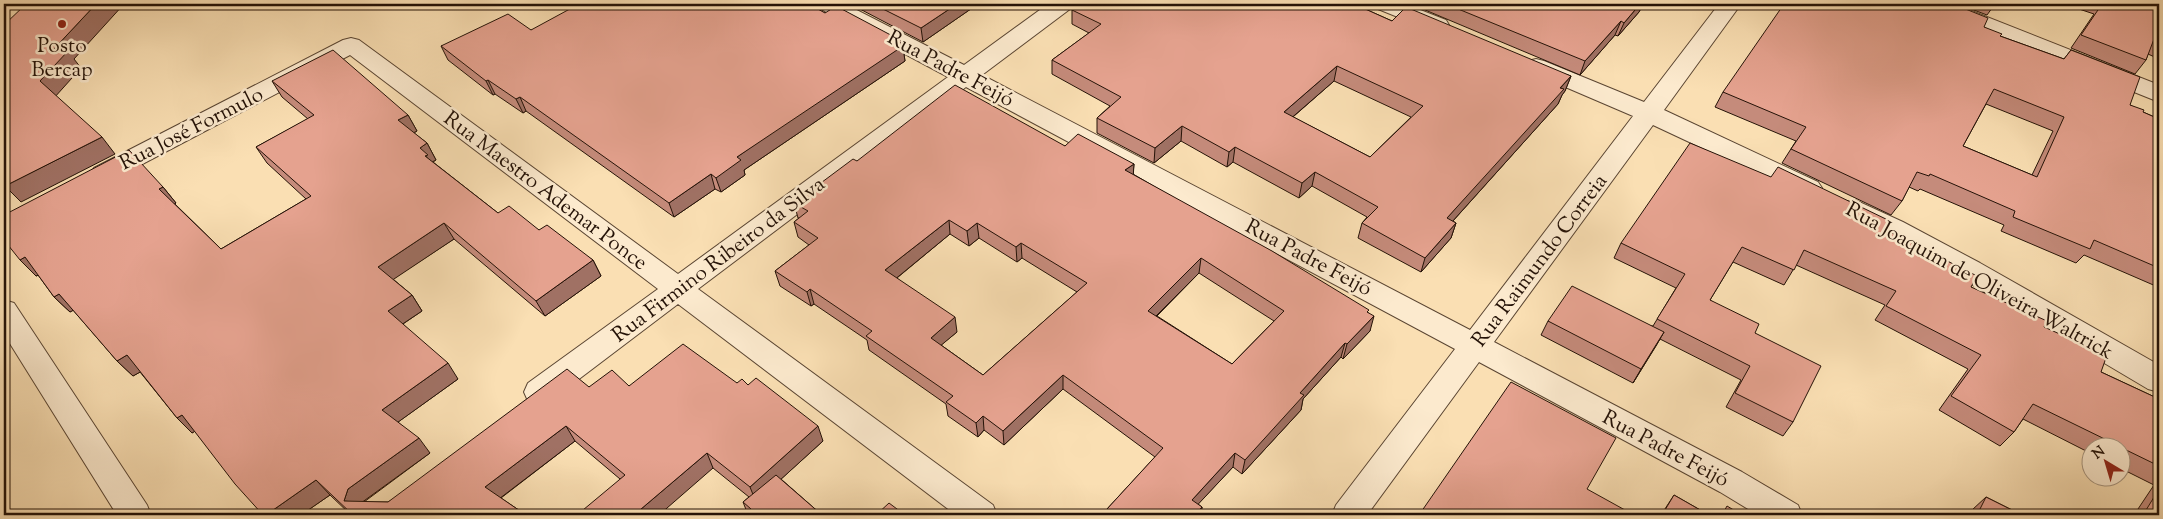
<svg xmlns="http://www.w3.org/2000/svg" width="2163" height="519" font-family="'Sorts Mill Goudy',serif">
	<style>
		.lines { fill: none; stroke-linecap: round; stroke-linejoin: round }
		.minor-casing { stroke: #5a4532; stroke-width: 2 }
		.minor { fill: #fceace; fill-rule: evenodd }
		.wall { fill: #c58b7b; stroke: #241207; fill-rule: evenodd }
		.shaded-wall { fill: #a07164; stroke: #241207 }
		.building { fill: #e5a28f; stroke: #241207; fill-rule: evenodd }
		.poi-dot { fill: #8f2418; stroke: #fceace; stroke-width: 2 }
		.labels { text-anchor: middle; stroke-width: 5; stroke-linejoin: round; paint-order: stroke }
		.poi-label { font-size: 21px; fill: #241207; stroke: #fceace }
		.street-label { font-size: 21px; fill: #241207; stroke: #fceace }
	</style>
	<rect width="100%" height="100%" fill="#fadfb3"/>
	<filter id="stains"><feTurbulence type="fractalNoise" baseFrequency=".004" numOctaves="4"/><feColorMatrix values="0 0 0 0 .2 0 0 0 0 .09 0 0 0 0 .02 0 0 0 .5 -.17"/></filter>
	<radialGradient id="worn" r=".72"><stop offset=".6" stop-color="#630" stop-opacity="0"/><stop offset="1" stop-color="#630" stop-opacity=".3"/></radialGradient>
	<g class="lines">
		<defs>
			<path id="minor" d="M818,4H845L964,65L1048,4H1073L1070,9L982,75L1470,330L1633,116L1528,71L1524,66L1528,61L1536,59L1544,61L1644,102L1719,4H1741L1664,110L1818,182L1822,188L1818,194L1809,197L1800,194L1653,125L1494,342L1742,472L1798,505L1802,515H1758L1720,492L1479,362L1367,515H1332L1336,505L1455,349L966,87L698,289L993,505L997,515H956L678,304L550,401L539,404L528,401L524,392L528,383L658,289L350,55L112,180L103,183L94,180L90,174L94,168L343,40L351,38L359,40L678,274L948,77L821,9Z
				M1375,4H1405L1446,20L1449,25L1446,30L1438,32L1430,30L1378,9Z
				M1924,4H1954L2159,85V102L1927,9Z
				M1855,200L1903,222L1980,263L2159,365V392L2148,389L1961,278L1846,216L1842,209L1846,202Z
				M4,300L14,303L147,505L151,515H117L4,334Z"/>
		</defs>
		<use href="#minor" class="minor-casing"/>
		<use href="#minor" class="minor"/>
	</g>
	<path class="wall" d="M857,4H978L923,42L858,8Z
		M1079,4H1354L1392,21L1571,76L1565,91L1562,95L1558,104L1453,221L1456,223L1451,238L1421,272L1358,238L1362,223L1367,217L1312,186L1299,198L1233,162L1227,167L1181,141L1154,163L1097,133V118L1110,106L1052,74V60L1089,33L1072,24V10L1079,5ZM1334,81L1411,117L1370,157L1293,117Z
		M1419,4H1643L1639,12L1618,36L1615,35L1580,75L1418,7Z
		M1958,4H1995L1987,15Z
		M2064,4H2159V59L2148,54L2146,60L2135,74L2071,48L2094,14Z
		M825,13L902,41L905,61L744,170L745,175L721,192L715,189L674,217L526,111L523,113L495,94L493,95L448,60L441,46L531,30Z
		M1984,27L2000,36L2064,59L2071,50L2130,105L2143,112L2159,119V286L2158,287L2084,255L2076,263L2001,231L2004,225L1920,189L1918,191L1909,187L1902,201L1891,215L1782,163L1796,141L1715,107L1723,92ZM1986,104L2053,131L2032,175L1963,146Z
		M272,81L408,115L417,131L414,133L427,143L436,160L433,162L498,213L539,230L593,260L601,276L545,316L454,239L393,279L412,295L422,311L403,324L458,379L398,422L430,453L364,502H388L589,387L737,383L748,385L823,441L781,479L822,515L747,512L743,502L749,497L713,468L620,479L575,441L501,498L526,515H351L330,495L301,515H263L195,431L192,433L177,418L140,372L133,376L117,361L73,310L70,312L54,297L38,275L36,276L163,187L176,203L175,204L221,249L306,199L267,163L256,147L308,119L282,97Z
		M1065,146L1134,164L1133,174L1368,312L1370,331L1343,359L1341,357L1303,399L1301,410L1242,474L1233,467L1198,504L1202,507L1201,515H1107V509L1155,457L1063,389L1004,445L984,430L978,437L948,416L946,404L869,350L867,340L814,304L811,306L780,286L775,271L809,245L798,237L794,222L799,218H798L794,203L857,161ZM950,234L969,246L979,238L1017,262L1022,258L1077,292L983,375L941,345L957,332L897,278ZM1199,273L1274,321L1232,364L1157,316Z
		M1886,230L1971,287L2044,327L2101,372L2159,399V515H2134L2154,485L2120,468V446H2090V453L2023,419L2014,432L2000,446L1939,410L1968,369L1875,320L1885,305L1796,265L1784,285L1733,262L1710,300L1755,333L1793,422L1783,436L1726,407L1741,380L1660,339L1633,383L1541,335L1548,321L1653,326L1676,288L1614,258L1621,243Z
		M2159,318V327L2155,324Z
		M1674,495L1709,515H1661Z
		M1986,497L2022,515H1969L1972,510Z"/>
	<path class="shaded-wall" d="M96,4H124L74,59L81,68L54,98L40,81L52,51Z
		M957,4H978L923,42L921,28Z
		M1640,4H1643L1639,12L1618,36L1624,23Z
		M1621,21L1615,35L1580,75L1585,61Z
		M902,41L905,61L744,170L745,175L721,192L716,178L737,157Z
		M1337,66L1334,81L1281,127L1284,112Z
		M1571,76L1565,91L1562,95L1558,104L1442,233L1447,218Z
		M488,80L495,94L493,95L486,81Z
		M520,97L526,111L523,113L516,99Z
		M408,115L417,131L407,136L398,120Z
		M1182,126L1181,141L1154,163L1155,148Z
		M102,137L115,154L21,202L5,186Z
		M427,143L436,160L432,162L437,171L420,148Z
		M1235,147L1233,162L1227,167L1229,152Z
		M1134,164L1133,179L1125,170Z
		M1315,172L1312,186L1299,198L1302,183Z
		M711,174L715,189L674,217L669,203Z
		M163,187L176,203L172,205L159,189Z
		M949,220L950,234L888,285L885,270Z
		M444,223L454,239L388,283L378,267Z
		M977,223L979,238L969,246L967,231Z
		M1456,223L1451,238L1421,272L1425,258Z
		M1021,243L1022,258L1017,262L1016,247Z
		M25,257L41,274L36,276L20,260Z
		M1201,258L1199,273L1147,325L1148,311Z
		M593,260L601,276L545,316L536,301Z
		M810,289L814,304L811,306L807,292Z
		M59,294L74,310L70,312L54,297Z
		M412,295L422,311L398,327L388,311Z
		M1374,316L1370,331L1343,359L1347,344Z
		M955,317L957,332L933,352L931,338Z
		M1664,332L1656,346L1633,383L1641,369Z
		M1345,343L1341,357L1303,399L1301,410L1242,474L1245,460L1300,393Z
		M127,355L142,371L133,376L117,361Z
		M448,363L458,379L394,425L382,410Z
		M1063,375V389L1004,445L1003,431Z
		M182,415L197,430L192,433L177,418Z
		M983,416L984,430L978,437L976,423Z
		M566,426L575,441L495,502L485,487Z
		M818,426L823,441L756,502L750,487Z
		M419,438L430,453L361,503L344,501L348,489Z
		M707,453L713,468L659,515H634Z
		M1235,453L1233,467L1190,513L1192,500Z
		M316,480L330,495L301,515H266Z
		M1202,507L1201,515H1195Z"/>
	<path class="building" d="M26,4H96L52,51H68L40,81L102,137L5,186L4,184V25Z
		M579,4H809L825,13L836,6L902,41L898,44L903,46L737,157L741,160L716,178L711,174L669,203L520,97L516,99L488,80L486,81L441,46L508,14L531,30Z
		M873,4H957L921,28Z
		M1080,4H1354L1392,21L1406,7L1571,76L1560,88L1564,89L1447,218L1456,223L1425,258L1362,223L1378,207L1315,172L1302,183L1235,147L1229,152L1182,126L1155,148L1097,118L1121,97L1052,60L1101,24L1072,10ZM1337,66L1423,106L1370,157L1284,112Z
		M1446,4H1640L1624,23L1621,21L1585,61Z
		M1784,4H1953L1988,18L1984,27L2002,34L2000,36L2064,59L2071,50L2140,77L2130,105L2144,110L2143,112L2159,119V268L2094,240L2090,249L2013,217L2015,211L1930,174L1929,176L1917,172L1902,201L1791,149L1806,127L1723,92ZM1994,89L2064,117L2037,177L1963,146Z
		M2102,4H2159V41L2154,39L2146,60L2081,35Z
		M333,50L408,115L398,120L427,143L420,148L428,155L425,156L498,213L509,206L539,230L547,225L593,260L536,301L444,223L378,267L412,295L388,311L448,363L382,410L419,438L348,489L344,501L388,502L567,369L589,387L612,370L629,386L683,344L737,383L742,379L748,385L756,378L818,426L750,487L707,453L634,515H577L625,475L566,426L485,487L526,515H353L316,480L266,515H263L235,484L182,415L177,418L127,355L117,361L59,294L54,297L25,257L20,260L4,240V215L129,150L163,187L159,189L221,249L311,196L256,147L314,115L272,81Z
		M955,85L1065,146L1078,134L1134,164L1125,170L1272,251L1369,310L1367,312L1374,316L1347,344L1345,343L1300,393L1304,395L1245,460L1235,453L1192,500L1202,507L1195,515H1116L1107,509L1163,448L1063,375L1003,431L983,416L976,423L946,402L953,396L866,336L872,331L810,289L807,292L775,271L818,238L794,222L808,211L794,203L853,159L857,161ZM949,220L967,231L977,223L1016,247L1021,243L1087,283L983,375L931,338L955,317L885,270ZM1201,258L1284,311L1232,364L1148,311Z
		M1690,143L1771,177L1778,167L1890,221L1886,230L1977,276L1971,287L2047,321L2044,327L2107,355L2101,372L2159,399V466L2120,447V446H2119L2033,404L2014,432L1951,396L1981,355L1886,306L1896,291L1804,250L1794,270L1742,247L1710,300L1759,324L1755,333L1821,366L1793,422L1735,393L1750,366L1657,319L1685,274L1621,243Z
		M1572,286L1664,332L1641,369L1548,321Z
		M1511,382L1616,438L1587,489L1634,515H1419Z
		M776,475L822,515H744L751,509L743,502Z
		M2159,489V515H2143Z
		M1674,495L1709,515H1662Z
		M1986,497L2022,515H1977Z
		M889,503L905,515H876Z
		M1727,506L1742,515H1722Z"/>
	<circle class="poi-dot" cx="62" cy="24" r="5"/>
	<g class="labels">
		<g class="poi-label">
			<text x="62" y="52">Posto<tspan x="62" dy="24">Bercap</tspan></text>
		</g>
		<g class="street-label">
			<text transform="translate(951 68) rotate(28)" y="7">Rua Padre Feijó</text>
			<text transform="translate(191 128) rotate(-27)" y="7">Rua José Formulo</text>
			<text transform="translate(546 190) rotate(37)" y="7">Rua Maestro Ademar Ponce</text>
			<text transform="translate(1309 257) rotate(28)" y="7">Rua Padre Feijó</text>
			<text transform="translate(718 259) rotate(-37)" y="7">Rua Firmino Ribeiro da Silva</text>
			<text transform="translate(1539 260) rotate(-53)" y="7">Rua Raimundo Correia</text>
			<text transform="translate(1980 280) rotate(29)" y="7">Rua Joaquim de Oliveira Waltrick</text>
			<text transform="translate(1666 448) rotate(28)" y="7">Rua Padre Feijó</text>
		</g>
	</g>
	<rect width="2163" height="519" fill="none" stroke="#fadfb3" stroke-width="20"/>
	<rect x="5" y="5" width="2153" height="509" fill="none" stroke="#241207" stroke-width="2.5"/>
	<rect x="10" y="10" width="2143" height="499" fill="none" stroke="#241207"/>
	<g transform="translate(2106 462) rotate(322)"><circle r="24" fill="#fceace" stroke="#a6947e"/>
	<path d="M0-4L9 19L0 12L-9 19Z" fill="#8f2418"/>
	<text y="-8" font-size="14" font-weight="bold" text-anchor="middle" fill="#241207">N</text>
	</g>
	<rect width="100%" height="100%" filter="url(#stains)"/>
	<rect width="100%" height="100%" fill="url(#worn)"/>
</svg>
